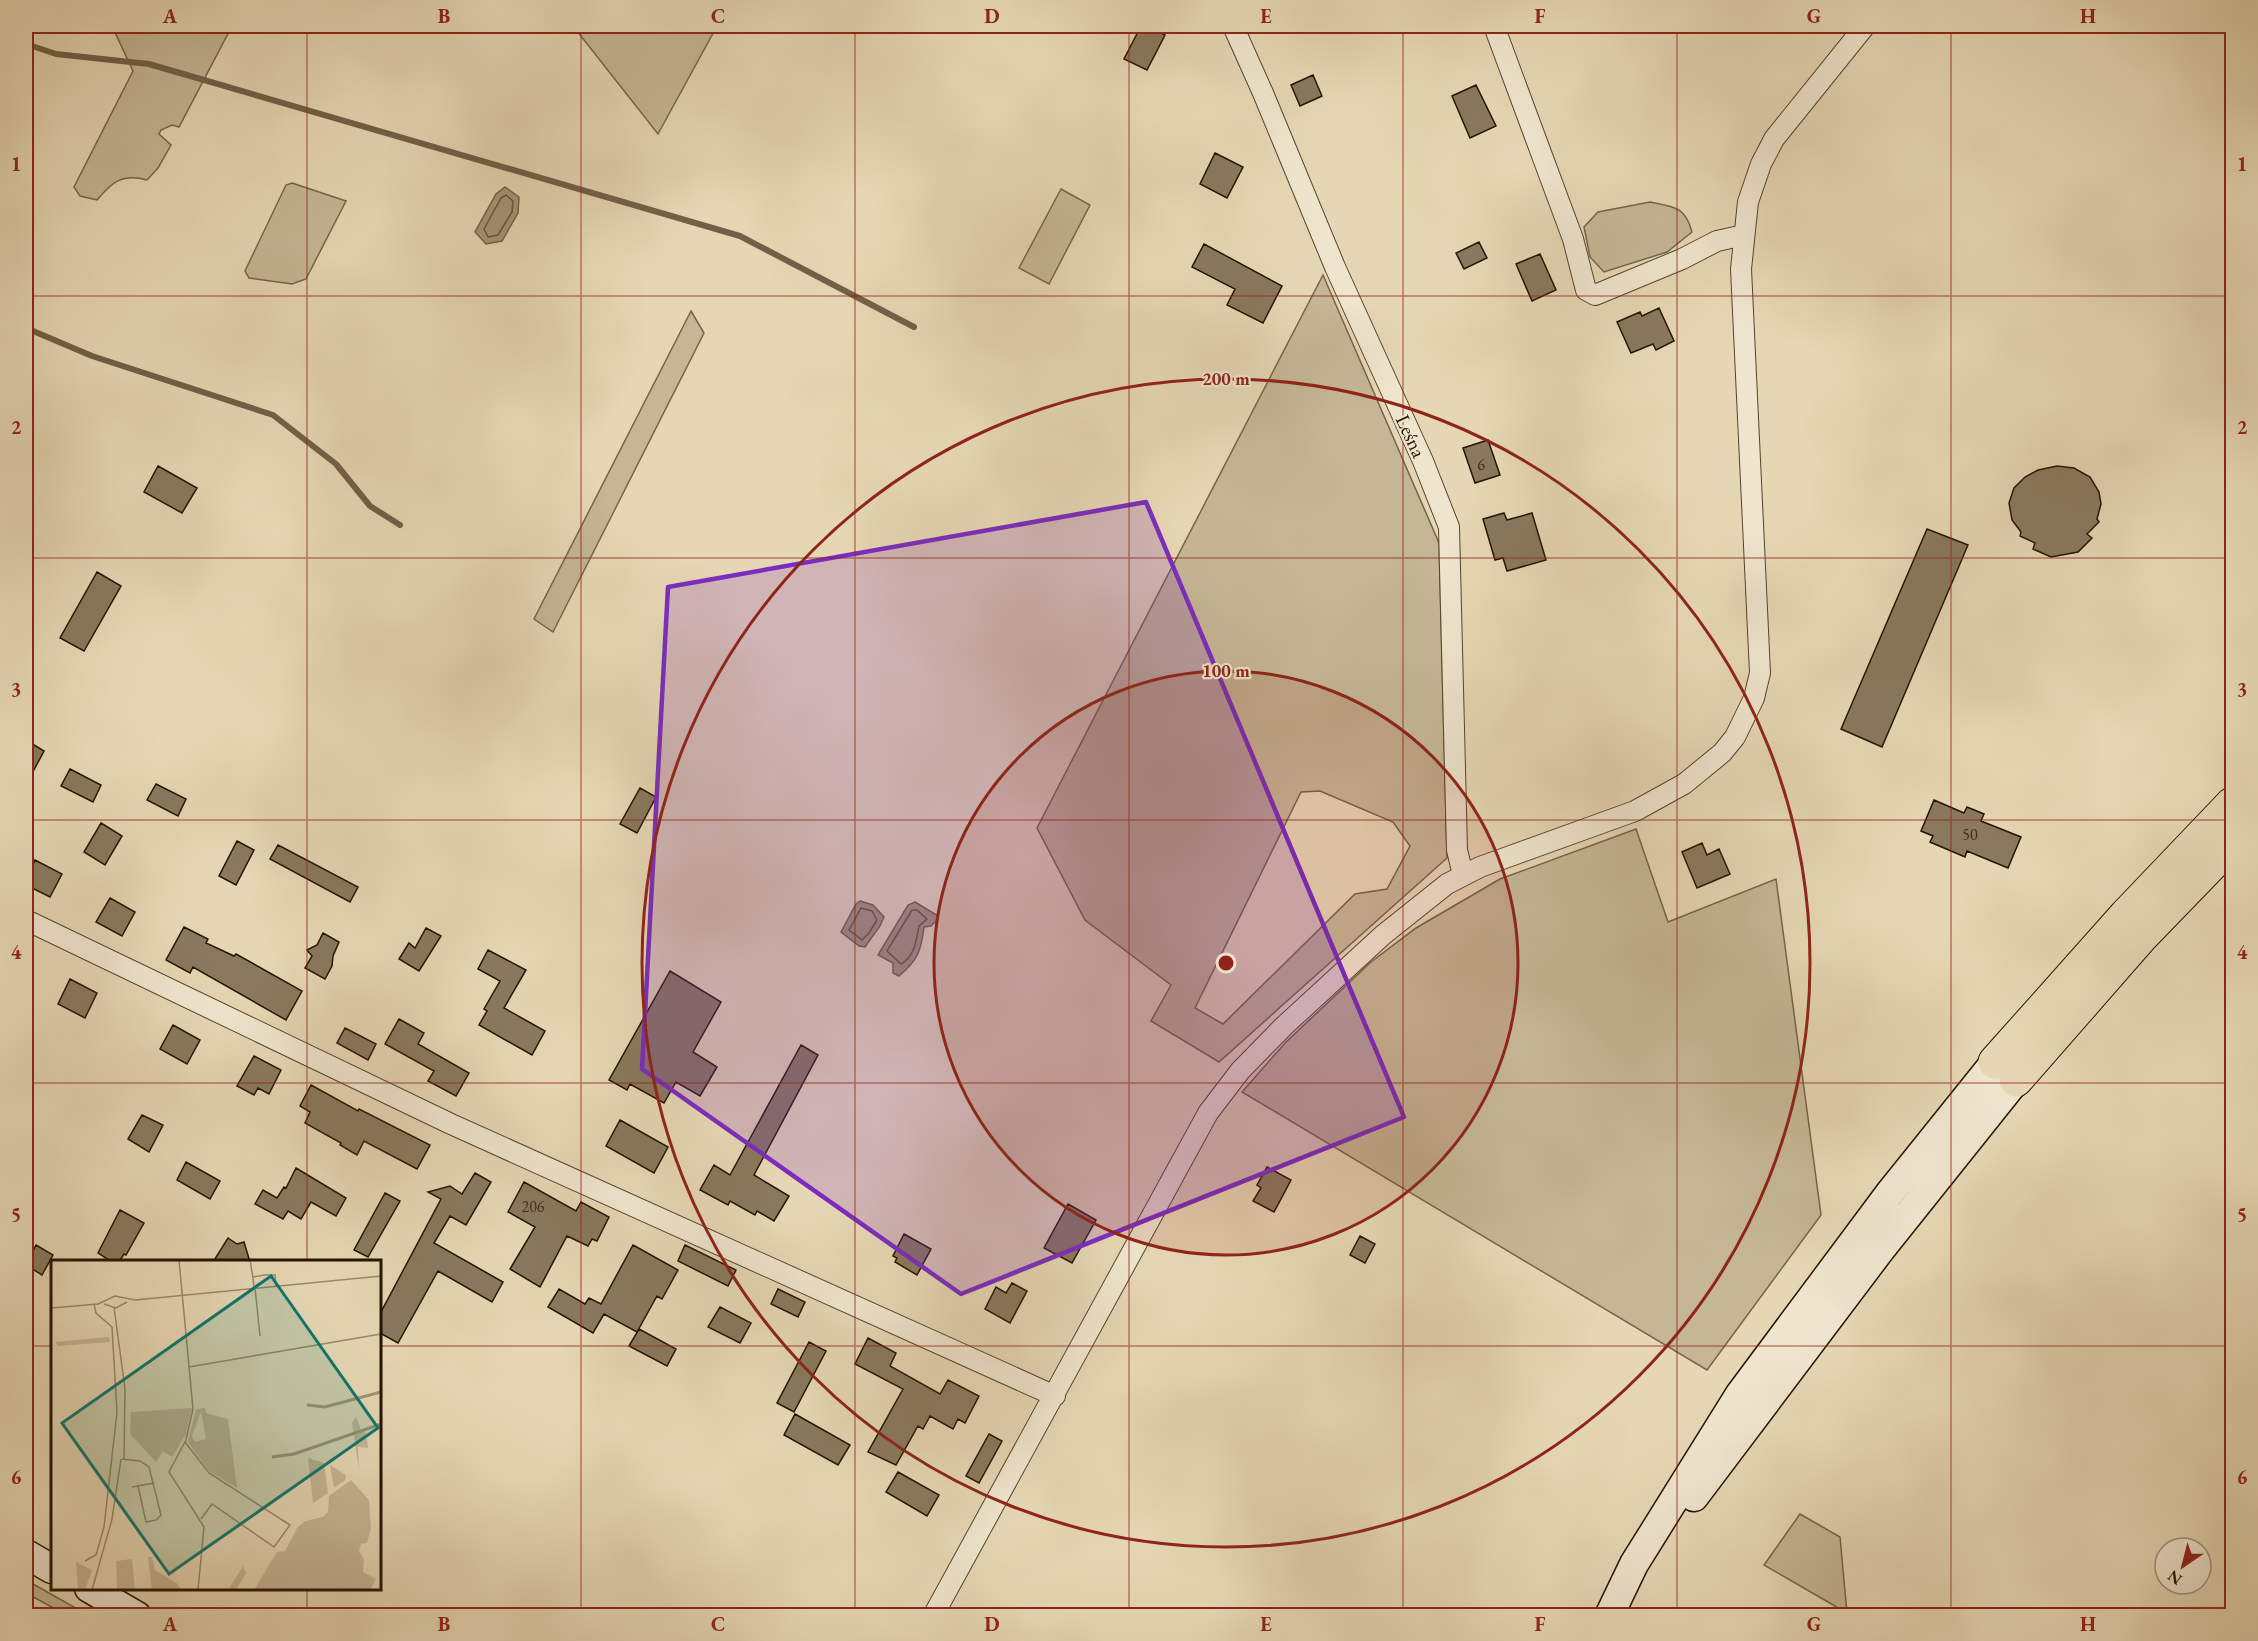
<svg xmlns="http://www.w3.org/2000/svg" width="2258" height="1641" font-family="'EB Garamond',serif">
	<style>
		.green { fill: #c5b695; stroke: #75644a; stroke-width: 1.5; fill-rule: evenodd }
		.water { fill: #a49477; stroke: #716047; stroke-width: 1.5 }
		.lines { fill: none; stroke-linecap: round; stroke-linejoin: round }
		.shore { stroke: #64543c; stroke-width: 1.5 }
		.stream { stroke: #716047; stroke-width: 6 }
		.building { fill: #89795e; stroke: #251300; stroke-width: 1.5 }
		.minor-casing { stroke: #55442d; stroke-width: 22 }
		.secondary-casing { stroke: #251300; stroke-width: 31 }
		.motorway-casing { stroke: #251300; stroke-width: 35 }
		.minor { stroke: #efe5ce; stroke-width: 20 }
		.secondary { stroke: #efe5ce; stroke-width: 28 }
		.motorway { stroke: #e6d7b4; stroke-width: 33 }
		.marked { fill: #7b2cbf; fill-opacity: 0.2; stroke: #7b2cbf; stroke-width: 4.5; stroke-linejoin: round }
		.grid { fill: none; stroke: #8f2418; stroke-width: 1.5; stroke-opacity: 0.55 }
		.ring { fill: none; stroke: #8f2418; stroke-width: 3 }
		.labels { text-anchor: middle; stroke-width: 4.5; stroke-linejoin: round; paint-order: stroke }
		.number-label { font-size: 16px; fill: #3e2c18 }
		.street-label { font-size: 20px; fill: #251300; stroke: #efe5ce }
		.inset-river { fill: none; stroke: #a49477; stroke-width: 3 }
		.inset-road { fill: none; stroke: #99896c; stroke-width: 1.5 }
		.view { fill: #0f766e; fill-opacity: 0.15; stroke: #0f766e; stroke-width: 3 }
		.inset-edge { fill: none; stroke: #251300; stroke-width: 3 }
		.centre { fill: #8f2418; stroke: #efe5ce; stroke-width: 3 }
		.ring-label { font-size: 18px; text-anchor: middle; font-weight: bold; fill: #8f2418; stroke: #efe5ce; stroke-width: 4.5; stroke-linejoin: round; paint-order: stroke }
		.neatline { fill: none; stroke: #8f2418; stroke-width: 2 }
		.grid-label { font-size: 20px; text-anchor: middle; font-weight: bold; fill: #8f2418 }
	</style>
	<rect width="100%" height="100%" fill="#e6d7b4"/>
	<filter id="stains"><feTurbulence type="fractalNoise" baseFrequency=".00333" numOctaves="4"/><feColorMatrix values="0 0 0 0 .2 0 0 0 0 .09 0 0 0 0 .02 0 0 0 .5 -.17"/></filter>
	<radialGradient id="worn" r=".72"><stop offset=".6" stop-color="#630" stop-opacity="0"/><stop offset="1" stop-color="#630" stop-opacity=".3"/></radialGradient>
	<path class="green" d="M112,26H232L179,127L172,125L161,130L159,134L171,145L158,168L147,180C122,173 112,182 97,200L80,196L74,187L133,71Z
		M573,26H717L658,134Z
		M292,183L346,201L306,279L292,284L249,278L245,271L286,185Z
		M1061,189L1090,205L1049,284L1019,268Z
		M1650,202C1674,207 1685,206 1692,232L1667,252L1604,272L1590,257L1584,227L1598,212Z
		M1323,275L1439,543L1447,858L1219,1062L1151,1021L1171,985L1085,920L1037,828ZM1320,791L1393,822L1410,846L1387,889L1355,894L1223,1024L1195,1008L1301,792Z
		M691,311L704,333L553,632L534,619Z
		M1636,829L1668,922L1776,879L1821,1215L1707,1370L1242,1092L1286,1042L1371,962L1416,928L1500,879Z
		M1800,1514L1840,1537L1847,1613L1764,1565Z
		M26,1580L88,1615H66L26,1593Z"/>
	<path class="water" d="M505,187L519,197L518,213L502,241L486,244L475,232L496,194Z
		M860,901L873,905L884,917L880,926L865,947L859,946L841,932L856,904Z
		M915,902L938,916V919L931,926L924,927C921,951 918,960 899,976L893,973V963L878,955L908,905Z"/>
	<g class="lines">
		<path class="shore" d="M506,195L513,201L512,212L498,235L488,237L484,229L501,198Z
			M861,908L872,911L877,920L869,933L862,940L849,930Z
			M912,910H917L927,919L919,926C916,941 915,956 901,964L887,951Z"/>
		<path class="stream" d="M26,44L56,54L149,64L740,236L914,327
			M26,328L92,356L273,415L336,464L370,506L400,525"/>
	</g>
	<path class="building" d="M1141,26H1147L1165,35L1147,70L1124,59Z
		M1313,75L1322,96L1300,106L1291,85Z
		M1476,85L1496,126L1470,138L1452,96Z
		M1215,153L1243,167L1227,198L1200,184Z
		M1479,242L1487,258L1464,269L1456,253Z
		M1204,244L1282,286L1263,323L1227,305L1235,289L1192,267Z
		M1540,254L1556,290L1532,301L1516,264Z
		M1659,308L1674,341L1656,350L1653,344L1631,353L1617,322L1640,312L1642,316Z
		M1488,440L1500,475L1475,483L1463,448Z
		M158,466L197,488L182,513L144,492Z
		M2057,466L2074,468L2090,477L2099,492L2101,504L2097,519L2099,522L2087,534L2092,538L2078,552L2051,557L2033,549L2035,543L2020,536L2021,532L2012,520L2009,503L2014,488L2025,477L2038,470Z
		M1504,513L1507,520L1532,513L1546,560L1507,571L1503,558L1495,560L1483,519Z
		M1927,529L1968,545L1882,747L1841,729Z
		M97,572L121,586L84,651L60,638Z
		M26,740L44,751L26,785Z
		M70,769L101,785L93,802L61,786Z
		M156,784L186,799L178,816L147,800Z
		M640,788L656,797L637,833L620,824Z
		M1934,800L1964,813L1967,807L1984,814L1981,821L2021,837L2008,868L1967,851L1965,857L1930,842L1933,836L1921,831Z
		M101,823L122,836L105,865L84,852Z
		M237,841L254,850L236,885L219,876Z
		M1702,843L1707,855L1719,849L1730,874L1697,888L1682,852Z
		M278,845L358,887L350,902L270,859Z
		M35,860L62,874L50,897L26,885V880Z
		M110,898L135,912L122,936L96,922Z
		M184,927L208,939L206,943L234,956L236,954L302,991L286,1020L193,967L190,973L166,960Z
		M426,928L441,936L419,971L399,959L409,943L415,948Z
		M323,933L339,942L333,956L332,966L325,979L305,968L312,956L307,950L317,945Z
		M488,950L526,970L504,1008L545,1031L532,1055L479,1025L487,1011L484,1009L500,981L478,969Z
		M670,971L721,1002L693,1052L717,1067L700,1096L676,1082L664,1103L630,1084L627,1090L609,1080Z
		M70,979L97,993L85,1018L58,1004Z
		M399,1019L424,1033L418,1044L469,1073L456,1096L428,1081L434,1071L385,1044Z
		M173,1025L200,1040L187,1064L160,1049Z
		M345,1028L376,1044L368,1060L337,1043Z
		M801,1045L818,1055L754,1175L789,1196L774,1221L757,1211L755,1215L730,1201L728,1205L700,1190L714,1165L730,1175Z
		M254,1056L281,1070L269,1094L258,1088L254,1095L237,1086Z
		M311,1085L358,1111L359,1109L430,1145L417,1169L364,1141L357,1155L340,1145L341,1143L305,1123L310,1112L300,1106Z
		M142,1115L163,1125L149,1152L128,1139Z
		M620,1120L668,1147L654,1173L606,1146Z
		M186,1162L220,1181L210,1199L177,1180Z
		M1267,1167L1291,1180L1274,1212L1253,1201L1261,1188L1257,1185Z
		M296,1168L346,1198L336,1216L311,1202L301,1219L288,1211L283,1219L255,1204L263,1190L277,1198L284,1187L286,1188Z
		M475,1173L491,1182L466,1225L450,1216L434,1243L503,1282L492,1302L438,1271L398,1343L380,1333V1314L441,1199L428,1192L450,1186L462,1194Z
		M524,1182L576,1211L581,1202L609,1217L597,1241L592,1239L588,1246L567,1236L540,1287L510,1269L535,1227L508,1212Z
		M385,1193L400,1201L368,1257L354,1250Z
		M1068,1204L1096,1220L1072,1263L1044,1248Z
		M120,1210L144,1223L126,1255L124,1254L119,1262H112L98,1253Z
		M904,1234L931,1249L917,1275L895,1262L897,1258L893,1256Z
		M1360,1236L1375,1244L1365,1263L1350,1255Z
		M228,1238L237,1244L244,1242L250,1262H213Z
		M36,1245L53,1255L42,1275L26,1265Z
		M633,1245L678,1270L662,1299L657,1296L637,1332L604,1314L593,1333L548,1307L559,1289L585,1304L589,1298L601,1304Z
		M685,1245L736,1270L728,1286L678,1261Z
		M1012,1283L1027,1291L1010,1323L985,1309L996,1287L1006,1293Z
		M778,1289L805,1302L798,1317L771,1304Z
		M720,1307L751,1323L740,1343L708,1327Z
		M639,1329L676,1349L667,1366L629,1346Z
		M868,1338L896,1353L890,1366L940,1394L948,1380L979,1396L965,1423L958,1419L953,1429L930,1416L923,1429L918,1426L896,1465L868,1452L903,1389L855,1364Z
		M809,1342L826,1351L794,1412L777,1403Z
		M795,1414L850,1445L838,1465L784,1435Z
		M989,1434L1002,1441L979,1483L966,1476Z
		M898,1472L939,1495L927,1516L886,1492Z"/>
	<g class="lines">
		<defs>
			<path id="minor" d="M1233,26L1263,93L1335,267L1423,461L1449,527L1457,850L1463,875
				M1494,26L1573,239L1586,290L1595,295L1682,259L1717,241L1744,235
				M26,920L451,1124L1055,1396
				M933,1616L1208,1113L1240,1071L1284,1026L1383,935L1447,884L1480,867L1635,811L1684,784L1722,753L1735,737L1754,698L1760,673L1741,269L1748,202L1761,164L1774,139L1865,26"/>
			<path id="secondary" d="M1694,1497L1881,1249L2016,1080
				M26,1554L52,1569
				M89,1588L137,1616
				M1609,1616L1634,1564L1740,1394L1889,1194L1995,1062"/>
			<path id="motorway" d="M1995,1062L2126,915L2232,804
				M2016,1080L2142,936L2232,843"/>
		</defs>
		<use href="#minor" class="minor-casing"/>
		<use href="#secondary" class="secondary-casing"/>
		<use href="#motorway" class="motorway-casing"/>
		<use href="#minor" class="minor"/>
		<use href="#secondary" class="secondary"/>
		<use href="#motorway" class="motorway"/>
	</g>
	<path class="marked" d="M1146,502L1404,1117L961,1294L642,1069L668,587Z"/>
	<path class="grid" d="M307,26V1262M581,26V1616M855,26V1616M1129,26V1616M1403,26V1616M1677,26V1616M1951,26V1616M26,296H2232M26,558H2232M26,820H2232M26,1083H2232M26,1346H52M380,1346H2232M307,1588V1616"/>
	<circle cx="1226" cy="963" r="292" fill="#8f2418" fill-opacity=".12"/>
	<g class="ring">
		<circle cx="1226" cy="963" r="292"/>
		<circle cx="1226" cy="963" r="584"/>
	</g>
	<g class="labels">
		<g class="number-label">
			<text x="1481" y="470">6</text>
			<text x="1970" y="840">50</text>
			<text x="533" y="1212">206</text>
		</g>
		<g class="street-label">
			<text transform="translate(1411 436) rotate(65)" y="7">Leśna</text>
		</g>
	</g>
	<g transform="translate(51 1260)">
		<rect width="330" height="330" fill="#e6d7b4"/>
		<path d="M58,77L59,82L7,86L4,82ZM141,148L135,174L121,197L112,191L105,202L79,174L80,152ZM154,148L155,153L177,159L186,228L158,211L137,182L145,149ZM150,152L155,179L144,182L141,176ZM305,156L310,170L315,173L317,188L307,187L308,210L301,163ZM257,198L273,203L277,233L262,243ZM279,205L295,215L294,220L283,228ZM300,220L318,240L320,268L316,283L310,284L308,291L313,300L312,312L325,319L319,330H203L226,292L234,291L246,268L254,261L272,257L277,252L278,236ZM97,297H101L104,310L127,324L130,330H101ZM81,299L84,330H66L65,301ZM25,302L41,310L34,330H27ZM192,306L195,313L185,330H177Z" fill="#c5b695" fill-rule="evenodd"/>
		<path class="inset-river" d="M256,145L274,147L330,132M221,197L243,194L330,164"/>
		<path class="inset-road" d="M128,0L142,149L135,180L118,212L153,267L147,330M199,0L202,18M203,28L202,17L214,15H224L225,26M204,28L209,76M53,44L65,48L76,42M63,47L74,129L73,199M0,48L47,44L64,36L84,40L330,16M138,107L330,74M134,182L158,213L239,265L223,287L161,244L150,259M71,199L89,201L98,207L110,255L105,260L95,262L87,226M81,227L103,223M34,301L45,295L53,267L66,152L61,67L45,53L43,44M41,330L61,259L70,199"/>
		<path class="view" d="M220,16L327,168L118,314L11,163Z"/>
		<rect width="330" height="330" class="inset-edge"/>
	</g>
	<circle cx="1226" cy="963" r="9" class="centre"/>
	<g class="ring-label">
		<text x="1226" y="385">200 m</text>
		<text x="1226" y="677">100 m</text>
	</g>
	<rect width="2258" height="1641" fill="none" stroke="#e6d7b4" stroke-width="66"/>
	<g transform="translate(2183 1566) rotate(215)"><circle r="28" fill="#efe5ce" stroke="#9e917c" stroke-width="1.5"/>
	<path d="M0-4.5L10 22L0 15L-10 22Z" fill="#8f2418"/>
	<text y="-9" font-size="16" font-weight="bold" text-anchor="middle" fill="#251300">N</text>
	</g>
	<rect x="33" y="33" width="2192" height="1575" class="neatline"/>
	<g class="grid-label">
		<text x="170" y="23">A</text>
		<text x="444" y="23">B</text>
		<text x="718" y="23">C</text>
		<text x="992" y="23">D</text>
		<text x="1266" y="23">E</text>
		<text x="1540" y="23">F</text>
		<text x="1814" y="23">G</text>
		<text x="2088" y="23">H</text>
		<text x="16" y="171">1</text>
		<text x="2242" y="171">1</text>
		<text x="16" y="434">2</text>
		<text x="2242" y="434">2</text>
		<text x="16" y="696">3</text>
		<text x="2242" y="696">3</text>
		<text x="16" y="959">4</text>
		<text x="2242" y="959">4</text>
		<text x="16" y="1221">5</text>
		<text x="2242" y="1221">5</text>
		<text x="16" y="1484">6</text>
		<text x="2242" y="1484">6</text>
		<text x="170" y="1631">A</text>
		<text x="444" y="1631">B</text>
		<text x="718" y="1631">C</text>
		<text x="992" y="1631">D</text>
		<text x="1266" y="1631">E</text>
		<text x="1540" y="1631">F</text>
		<text x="1814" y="1631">G</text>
		<text x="2088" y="1631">H</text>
	</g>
	<rect width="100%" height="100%" filter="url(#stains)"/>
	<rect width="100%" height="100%" fill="url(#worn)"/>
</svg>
